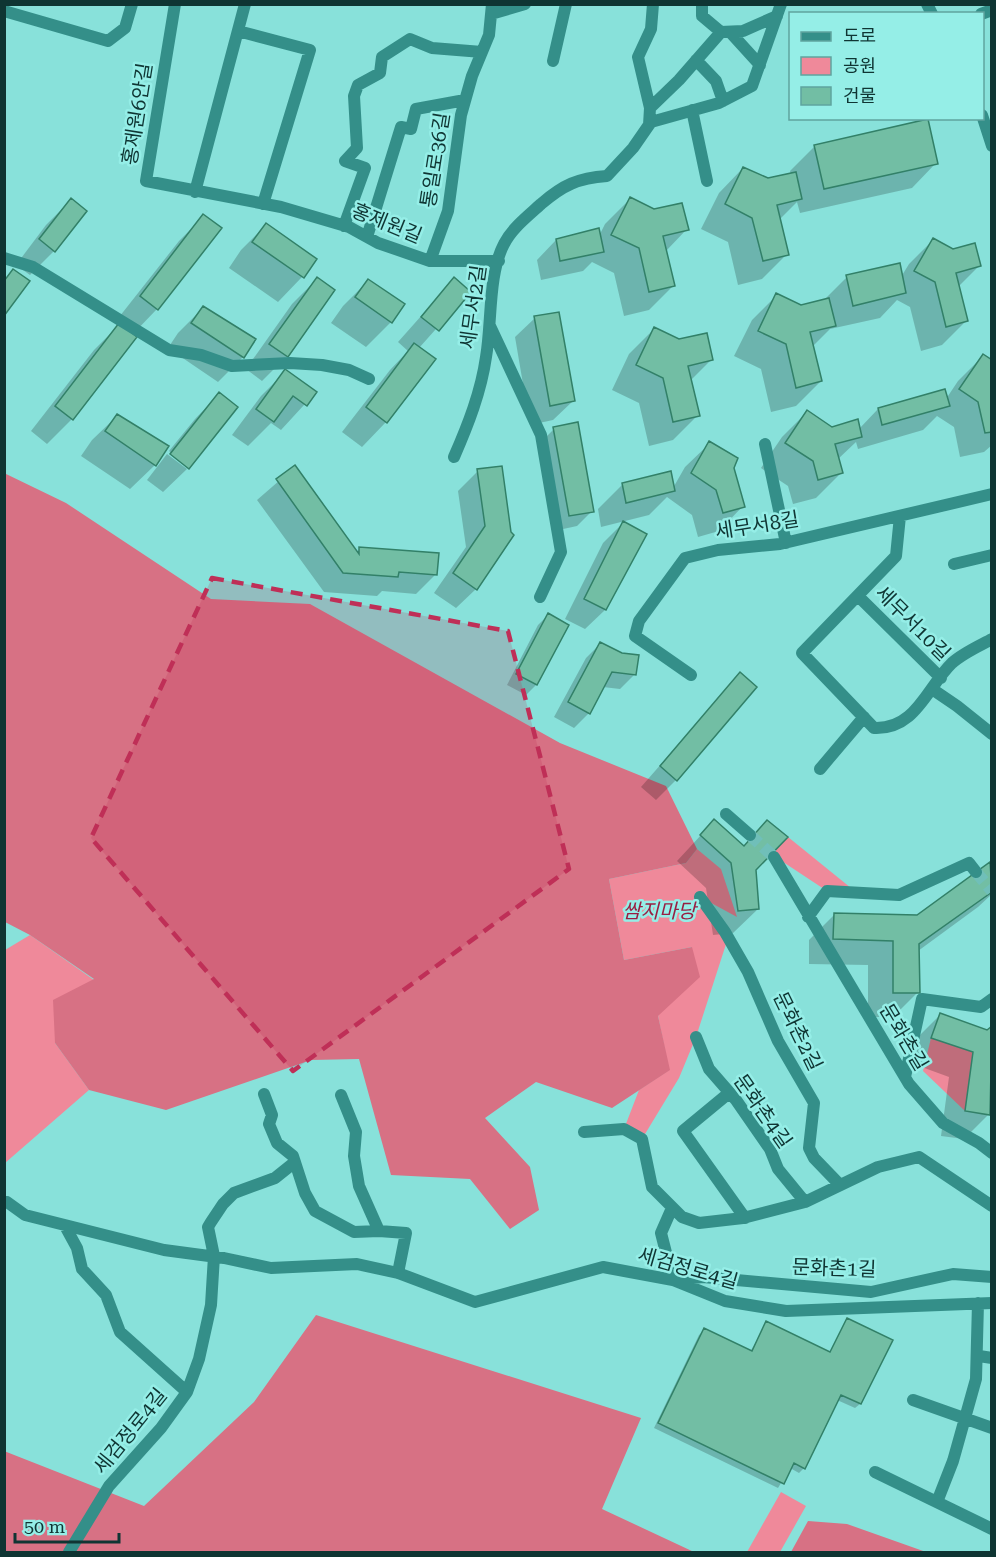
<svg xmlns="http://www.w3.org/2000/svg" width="996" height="1557" font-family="'Roboto Serif','Noto Sans KR',serif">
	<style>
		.green { fill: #ef899a }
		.forest { fill: #d77184 }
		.shadow { fill: #0003 }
		.building { fill: #72bea4; stroke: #328068; stroke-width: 1.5 }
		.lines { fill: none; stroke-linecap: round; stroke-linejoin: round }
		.street-tunnel { stroke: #70bfb9; stroke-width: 12; stroke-dasharray: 12 6; stroke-linecap: butt }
		.street { stroke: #348f89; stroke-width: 12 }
		.marked { fill: #bf2f57; fill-opacity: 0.2; stroke: #bf2f57; stroke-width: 4.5; stroke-dasharray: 12 8; stroke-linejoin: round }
		.labels { text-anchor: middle; stroke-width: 5; stroke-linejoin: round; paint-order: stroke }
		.street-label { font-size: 20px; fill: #0f3533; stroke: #95eee7 }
		.park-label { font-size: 20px; font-style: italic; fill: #991e42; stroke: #95eee7 }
	</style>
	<rect width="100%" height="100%" fill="#88e1da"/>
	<path class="green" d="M788,837L851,888L827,891L771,854Z
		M697,849L721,869L737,917L702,898L728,938L696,1037L679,1078L642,1139L624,1129L639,1090L669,1070L658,1016L692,947L624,960L609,879L686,863Z
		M30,935L94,980L55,1043L89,1090L5,1163V950Z
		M931,1038L973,1052L965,1111L923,1071Z
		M781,1492L806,1506L780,1552H747Z"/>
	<path class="forest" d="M4,473L66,503L211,599L310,604L560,743L666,786L697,849L686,863L609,879L624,960L692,947L700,977L658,1016L670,1070L612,1108L536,1082L485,1118L530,1167L539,1210L510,1229L470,1179L391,1175L359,1059L311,1060L166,1110L89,1090L55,1043L53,1000L94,979L30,935L5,922Z
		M316,1315L641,1418L602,1509L694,1552H5L4,1451L144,1506L254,1402Z
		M808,1521L847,1524L926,1552H791Z"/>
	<path class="shadow" d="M815,146L936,163L912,188L800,213L797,202L779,220L787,254L762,279L738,285L728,242L701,229L719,193L743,168L768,180L791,175L790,171Z
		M630,199L687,229L666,251L674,285L649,310L624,316L614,273L592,262L583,271L541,280L537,260L556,240L599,236L605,224Z
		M71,200L54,251L30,275L16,265L46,225Z
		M204,216L157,309L132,335L135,338L72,419L47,444L31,431L94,350L120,324L116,321L179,241Z
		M266,225L315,259L302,277L278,302L229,268L241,250Z
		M933,240L979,266L958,287L967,320L942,345L921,351L910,307L897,300L880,318L830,329L812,347L821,381L796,406L771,412L761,369L734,356L752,320L777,295L801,307L822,302L847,277H901L909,264Z
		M317,279L287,356L262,381L246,369L292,304Z
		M454,279L469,292L419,348L386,422L362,447L342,432L390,370L408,351L398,342Z
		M368,281L391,322L366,347L331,323L343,306Z
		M203,308L243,357L218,382L168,348L178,333Z
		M535,318L573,401L553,420L530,425L515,337Z
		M654,329L712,359L690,381L698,415L673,440L649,446L639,403L612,390L629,354Z
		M983,356L992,362V445L984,452L960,457L954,427L937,416L923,430L858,449L856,442L837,460L841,473L816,498L793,504L788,486L761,468L782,437L807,412L831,428L859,429L878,409L946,399L958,381Z
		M286,371L315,393L281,430L271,423L248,446L232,435L261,396Z
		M219,394L235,407L187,468V465L169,451L195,419Z
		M117,416L155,465L130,489L81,456L92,440Z
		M554,429L592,511L577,526L554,531L539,444Z
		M710,443L733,468L743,506L719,531L698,537L692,515L667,497L649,515L601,527L598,509L623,484L673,488L685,467Z
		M167,454L187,469L163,492L147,480Z
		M295,467L356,553L360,549L436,574L416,594L382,591L377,596L324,592L257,500Z
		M501,468L476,589L456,608L434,593L466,547L458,491L478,471Z
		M623,523L645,535L605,610L585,629L565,619L603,543Z
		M548,615L536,685L526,695L507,685L538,625Z
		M601,643L635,674L620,689L603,687L589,713L574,728L554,717L586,658Z
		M740,674L676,780L656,800L641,787Z
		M714,821L743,847L767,822L755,869L758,909L733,933L713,935L706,888L677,861Z
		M990,865L992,894L978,907L918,951V992L893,1017H868V965L809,964V940L834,915L917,917Z
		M940,1015L987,1032L992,1028L989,1114L964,1139L941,1136L949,1077L908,1062L915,1040Z
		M847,1320L891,1340L860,1404L855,1408L837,1400L804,1468L799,1473L790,1468L778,1488L654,1428L699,1335L704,1330L750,1352L767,1323L829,1353Z"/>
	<path class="building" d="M928,119L938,164L824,189L814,145Z
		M743,167L768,178L796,172L802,199L777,205L789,255L763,261L752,218L725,204Z
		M630,197L654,209L682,203L689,230L663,236L675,286L649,292L639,248L611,235Z
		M71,198L87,211L55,252L39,239Z
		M203,214L222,228L158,310L140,296Z
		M266,223L317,259L304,278L252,242Z
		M599,228L604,252L560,261L556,239Z
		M933,238L953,249L975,243L981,266L956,273L968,321L946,327L935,282L914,271Z
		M900,263L906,293L853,306L846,275Z
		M13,269L30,281L4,316V281Z
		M317,277L335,290L288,357L269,344Z
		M454,277L471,292L439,331L421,317Z
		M368,279L405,304L392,323L355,297Z
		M776,293L801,305L829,298L836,326L810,332L822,381L796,388L786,344L758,331Z
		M203,306L256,339L244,358L191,323Z
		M559,312L575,401L550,406L534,316Z
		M119,323L137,337L73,420L55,406Z
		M654,327L679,339L707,333L713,360L688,366L700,416L673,422L663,378L636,365Z
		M414,343L436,359L387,423L366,407Z
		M983,354L992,360V432L985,433L978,402L959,389Z
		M285,369L317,392L307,406L293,396L274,422L256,409Z
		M945,389L950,406L882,425L878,408Z
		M219,392L238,407L189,469L170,454Z
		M807,410L832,427L858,419L862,437L835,444L843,473L818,480L813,461L785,443Z
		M117,414L169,446L156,466L105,431Z
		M578,422L594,512L569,516L553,427Z
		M709,441L738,458L734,468L745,507L723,513L716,490L691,473Z
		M295,465L359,554V547L439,553L437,575L399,572L398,577L343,573L276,479Z
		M502,466L511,532L514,535L477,590L453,573L485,526L477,469Z
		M671,471L675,491L626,503L622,483Z
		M623,521L647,534L606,610L584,599Z
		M548,613L569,625L537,685L516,674Z
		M600,642L622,653L639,655L636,675L612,672L590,714L568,702Z
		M740,672L757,687L677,781L660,766Z
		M714,819L744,846L767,820L788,837L756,870L759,909L738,911L731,863L700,835Z
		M990,862L992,892L919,944L920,993H893V941L833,939L834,913L917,915Z
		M940,1013L987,1030L992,1026L990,1115L965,1111L973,1052L931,1038Z
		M847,1318L893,1340L861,1404L841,1395L805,1469L794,1463L784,1484L658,1423L704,1328L752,1351L766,1321L830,1352Z"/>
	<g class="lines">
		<path class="street-tunnel" d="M750,835L774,857
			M976,872L992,891"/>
		<path class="street" d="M175,4L146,181L281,207L349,227L378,243L430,261H499
			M702,4V16L721,32
			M927,4L932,14
			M4,11L108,41L125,28L132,4
			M491,14L525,4
			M981,14L992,10
			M238,31L310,50L263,204
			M730,32L760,65
			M696,60L716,81L723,101
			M553,61L566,4
			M650,108L638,57L651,29L653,4
			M692,110L707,181
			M982,115L992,146
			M649,125L650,108L679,80L721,32L743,31L777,16
			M195,192L245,4
			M344,226L365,168L345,161L357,148L354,96L358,85L380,73L382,57L410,39L432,48L482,52
			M367,237L401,127L411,129L416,109L465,100
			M4,258L33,267L169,350L201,355L232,366L290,363L322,365L349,370L369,379
			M430,261L448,211L461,115L472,76L489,35L492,4
			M490,326L541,435L561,552L540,597
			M765,444L786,543
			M454,457C468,425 481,392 486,357C492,323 488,274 504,244C512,228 528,216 541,204C563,185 578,178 607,176L633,148L651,122L719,103L752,86L781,4
			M900,516L896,556L802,653L874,728C916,730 927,687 952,663C963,653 979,646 992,639
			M954,564L992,555
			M858,596L941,678
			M691,675L635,636L639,621L685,558L718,550L780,544L992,494
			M932,689L957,706L992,734
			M820,769L864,717
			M726,814L750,835
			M774,857L909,1084L943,1123L979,1143L992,1153
			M700,897L725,932L748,972L778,1041L814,1103L809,1148L814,1158L840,1185
			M808,917L827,891L899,895L969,863L976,872
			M696,1037L709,1069L736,1100L770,1149L778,1169L805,1202
			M905,1077L922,999L981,1007L992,999
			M729,1093L683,1131L745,1218
			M264,1094L272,1115L269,1124L277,1143L293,1156L305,1193L315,1211L354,1232L379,1231
			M341,1095L356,1132L354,1156L359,1186L379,1231L406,1233L398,1273
			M584,1132L624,1129L642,1139L652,1187L682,1217L699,1223L743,1218L805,1202L878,1167L919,1157L992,1206
			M7,1202L25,1215L164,1250L224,1258L271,1268L357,1264L398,1273L475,1302L603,1267L673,1280L725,1301L786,1311L992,1303
			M672,1208L661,1233L673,1280L703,1277L871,1292L953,1274L992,1277
			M65,1226L77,1248L82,1269L106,1295L120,1332L187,1392
			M979,1356L992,1358
			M913,1400L992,1428
			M875,1472L992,1529
			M937,1502L953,1461L976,1379L978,1303
			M69,1552L109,1486L161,1428L187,1392L199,1359L211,1305L214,1256L208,1227L211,1222L223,1204L234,1193L275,1178L295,1162"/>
	</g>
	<path class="marked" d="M212,578L508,631L569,869L293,1071L91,838Z"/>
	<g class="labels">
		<g class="street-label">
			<text transform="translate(137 114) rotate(-81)" y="7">홍제원6안길</text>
			<text transform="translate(435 160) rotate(-81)" y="7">통일로36길</text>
			<text transform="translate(387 223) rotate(22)" y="7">홍제원길</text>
			<text transform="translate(473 307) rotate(-82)" y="7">세무서2길</text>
			<text transform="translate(757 525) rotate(-9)" y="7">세무서8길</text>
			<text transform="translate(913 623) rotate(45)" y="7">세무서10길</text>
			<text transform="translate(798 1031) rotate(64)" y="7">문화촌2길</text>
			<text transform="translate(904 1037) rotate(59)" y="7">문화촌길</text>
			<text transform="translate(763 1111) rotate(55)" y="7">문화촌4길</text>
			<text transform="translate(688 1268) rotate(16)" y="7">세검정로4길</text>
			<text transform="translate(834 1268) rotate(2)" y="7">문화촌1길</text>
			<text transform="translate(130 1431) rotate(-51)" y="7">세검정로4길</text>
		</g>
		<g class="park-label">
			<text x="659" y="918">쌈지마당</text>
		</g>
	</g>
	<rect width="996" height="1557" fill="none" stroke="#0f3533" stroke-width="12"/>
	<rect x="789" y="12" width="195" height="108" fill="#95eee7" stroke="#5fa49f" stroke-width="1.5"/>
	<rect x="801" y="32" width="30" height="9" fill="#348f89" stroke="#5fa49f" stroke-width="1.5"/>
	<text x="843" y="42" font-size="18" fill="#0f3533">도로</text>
	<rect x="801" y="57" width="30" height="18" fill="#ef899a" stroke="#5fa49f" stroke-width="1.5"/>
	<text x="843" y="72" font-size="18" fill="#0f3533">공원</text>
	<rect x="801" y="87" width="30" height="18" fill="#72bea4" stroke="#5fa49f" stroke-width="1.5"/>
	<text x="843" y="102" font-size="18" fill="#0f3533">건물</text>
	<path d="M15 1533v9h104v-9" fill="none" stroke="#0f3533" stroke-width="3"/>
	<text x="24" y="1533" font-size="18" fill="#0f3533" stroke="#95eee7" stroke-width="4.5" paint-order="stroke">50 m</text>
</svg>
